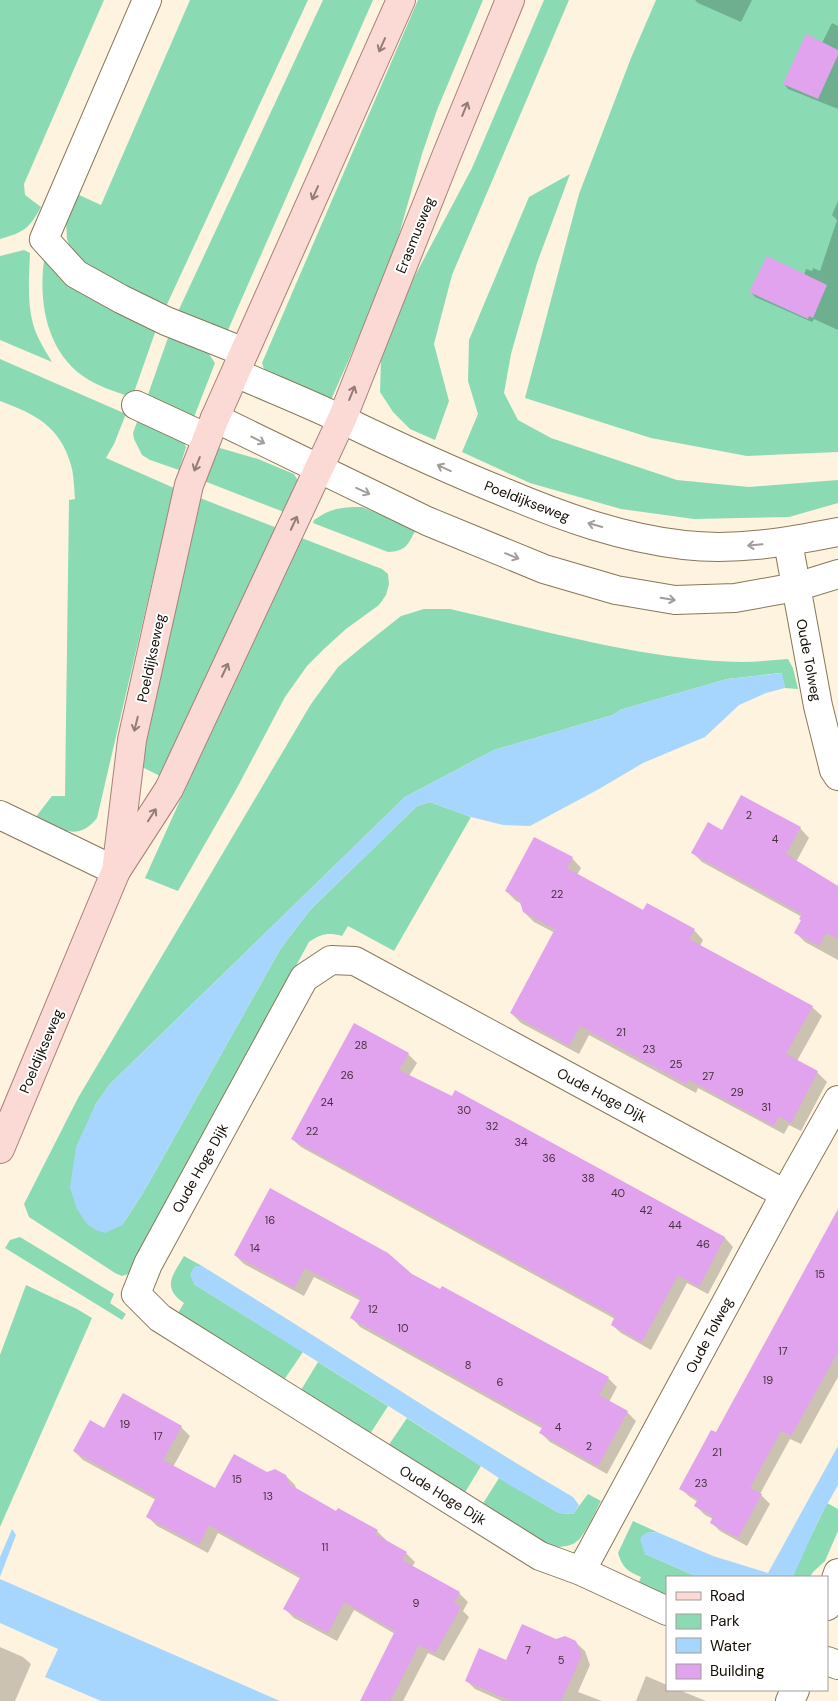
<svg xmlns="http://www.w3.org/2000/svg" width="838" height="1701" font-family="'DM Sans',sans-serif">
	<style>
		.green { fill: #8adbb3 }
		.water { fill: #a6d6fe }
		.shadow { fill: #0003 }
		.building { fill: #e1a2ee }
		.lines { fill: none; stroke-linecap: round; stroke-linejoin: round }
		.minor-casing { stroke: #887859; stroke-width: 30 }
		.major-casing { stroke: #a88179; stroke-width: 30 }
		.minor { stroke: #fff; stroke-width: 28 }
		.major { stroke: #fbd9d4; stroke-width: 28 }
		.oneway { stroke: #937d76 }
		.oneway2 { stroke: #a19e9a }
		.labels { text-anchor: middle; stroke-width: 4; stroke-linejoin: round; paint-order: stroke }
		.number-label { font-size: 11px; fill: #46323e }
		.street-label { font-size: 14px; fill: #130d03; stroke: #fff }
	</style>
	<rect width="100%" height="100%" fill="#fef3df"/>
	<path class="green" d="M0,0H104L24,184L25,195L41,207C29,229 24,232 0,239Z
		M190,0H308L163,313L117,290L72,253L67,239L66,222L77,194L101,205Z
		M323,0H373L228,330L219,334L175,318Z
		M418,0H483L437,110L422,154L390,266L331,400L325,401L264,369L262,363Z
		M544,0H569L452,275L434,344L449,401L435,440L410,429L393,412L380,392L381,360L399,306L472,168Z
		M656,0H838V452L747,456L651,438L525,398L579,194L631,58Z
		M570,174L537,263L511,354L504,393L518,420L551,438L677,480L749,487L838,480V503L789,517L694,519L621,509L530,483L462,452L478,414L468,381L469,340L529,197Z
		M24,250L30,253C29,277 27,301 33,324C37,338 45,350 52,362L0,340V256Z
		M44,261L58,262L157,327L132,398C118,392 102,388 89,380C48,356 38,305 44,261Z
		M170,332L207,351L215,363L194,417L145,403Z
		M0,359L126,414L114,444L106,458L174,488L97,818C77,843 59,828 35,818L52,796H65L69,500L75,499C74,488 74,475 71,465C60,426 35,414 0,401Z
		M138,419L182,439L186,447L179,470L150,460L142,455L134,439L133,433Z
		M220,448L258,459L294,474L298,481L284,512L204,481L217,450Z
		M200,498L277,528L160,776L142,767L140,762Z
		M362,507L416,529C408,545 406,551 388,552L313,523L314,520C331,508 341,507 362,507Z
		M299,537L382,569L388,574L389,584L386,595L379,605L346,629L325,648L307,666L285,697L237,788L178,891L145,878Z
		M424,609H450C547,631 643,660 742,662C757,662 773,660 788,659L793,668L798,689L785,688L781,673L727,679L620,710L613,715L494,750L405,797L110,1084L95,1105L122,1225L143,1193L281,948L311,909L417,806L430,802L471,817L394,951L348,926L342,936C328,932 321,934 309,942L128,1274L122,1276L115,1273L29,1217L24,1204L78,1098L311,704L338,667L362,647L401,616Z
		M20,1237L114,1294L110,1303L126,1314L122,1320L5,1248L10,1240Z
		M184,1256L202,1266H195L194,1284L303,1352L284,1380L178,1313L184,1303C161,1287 173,1275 184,1256Z
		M26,1285L77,1309L92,1318L0,1527V1355Z
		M318,1362L388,1406L370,1434L301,1390Z
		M407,1418L481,1466L464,1494L388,1446Z
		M499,1478L559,1513L573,1514L588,1494L601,1501C595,1512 584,1539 573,1544C566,1547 557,1547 550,1547L482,1505Z
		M827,1503L838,1509V1531L825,1561L813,1572L810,1577H793L795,1569Z
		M633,1521L657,1532L646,1533L645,1554L698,1577H667V1598L637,1587L641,1577C628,1572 622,1567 618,1553Z"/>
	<path class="water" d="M782,673L785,688L766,693L739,705L705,737L643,763L599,789L530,826L503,825L471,817L430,802L417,806L311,909L281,948L143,1193L122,1225L105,1233L96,1230L87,1224L77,1209L70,1188L76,1147L95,1105L110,1084L405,797L494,750L613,715L620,710L727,679Z
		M195,1266H202C326,1342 447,1423 573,1497L579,1505L573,1514L559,1513L508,1484L417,1424L194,1284L190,1274Z
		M838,1446V1485L819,1519L793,1577H698L645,1554L640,1540L642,1536L646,1533L657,1532L713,1556L768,1573Z
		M12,1529L16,1535L0,1577V1557Z
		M0,1579L280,1701H101L45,1677L58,1649L0,1623Z"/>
	<path class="shadow" d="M695,0H752L741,22L698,3Z
		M832,23L838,26V109L788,89L784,84L822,43Z
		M838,201V330L814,319L812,322L755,297L751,292L804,275L806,269L812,271L813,268L820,271L837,220L832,215Z
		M800,828L809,838L796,862L838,888V960L805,942L796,933L803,921L802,917L702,862L693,853L723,831Z
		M572,858L581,868L577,875L644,911L694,930L703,940L700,946L812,1007L822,1016L797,1061L817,1072L827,1082L801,1131L789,1125L784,1134L698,1088L696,1093L589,1035L579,1054L521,1023L511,1013L555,933L534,922L524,912L522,904L516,901L506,891Z
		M408,1054L417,1063L409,1076L453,1098L456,1092L725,1238L733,1247L708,1294L687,1283L651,1350L621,1333L612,1325L615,1319L301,1147L292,1139Z
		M838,1227V1377L801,1444L790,1439L760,1494L770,1504L747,1546L720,1531L711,1522L713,1519L705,1515L696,1506L698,1502L690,1497L680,1488L717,1434Z
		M235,1255L411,1275L608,1378L617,1387L609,1402L627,1412L636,1421L607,1474L550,1442L541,1433L543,1429L360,1327L352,1318L361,1301L314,1277L304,1296L244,1264Z
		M181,1427L190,1436L173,1467L216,1490L267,1473L286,1476L295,1485L296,1489L337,1512L377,1531L386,1540L385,1541L406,1553L415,1562L412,1567L459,1593L468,1602L463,1611L469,1617L444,1661L428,1653L403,1701H362L395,1634L354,1610L337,1641L294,1618L285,1609L301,1579L218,1533L208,1553L157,1526L148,1517L156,1500L83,1460L74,1451L104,1429Z
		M556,1640L575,1642L585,1651L590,1665L578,1692L602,1701H502L475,1689L466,1680Z
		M0,1647L23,1657L31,1664L15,1701H0Z
		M646,1676L667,1685V1690H679L706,1701H636Z"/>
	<path class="building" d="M806,34L838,50V55L818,99L783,84Z
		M767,256L827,285L813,318L809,316L808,319L749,292Z
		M741,795L801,827L786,854L838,886V939L826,933L819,946L794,933L801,920L799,919L802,914L691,853L708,822L722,830Z
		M534,837L573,857L567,868L643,910L647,903L695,929L689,939L813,1006L786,1054L818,1071L791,1123L779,1116L774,1126L689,1080L686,1084L580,1026L569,1046L510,1013L555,929L523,912L519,899L505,891Z
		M354,1023L409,1053L399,1070L452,1096L455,1090L725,1237L699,1287L678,1275L642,1342L611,1325L615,1316L291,1139Z
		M270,1188L388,1253L412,1274L440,1289L442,1286L609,1377L599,1395L628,1411L598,1466L539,1433L543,1426L350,1318L361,1298L305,1268L294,1288L234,1255Z
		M838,1209V1352L791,1436L781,1431L750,1488L762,1494L738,1538L710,1523L713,1516L694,1506L698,1499L679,1489L711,1430L716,1432Z
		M123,1393L182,1426L163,1460L215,1488L234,1454L267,1472L275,1469L286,1475L289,1484L336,1511L338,1508L378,1530L375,1534L407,1552L402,1560L460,1592L454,1603L461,1607L435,1653L419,1645L390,1701H360L395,1631L344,1602L328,1633L283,1609L301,1576L209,1525L199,1545L146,1517L156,1497L73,1451L90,1420L104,1428Z
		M522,1624L556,1639L565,1636L576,1641L582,1655L561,1701H511L465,1681L479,1648L506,1660Z"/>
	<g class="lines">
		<defs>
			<path id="minor" d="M147,0L44,239L76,274L121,299L166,321L244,352
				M236,373C272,389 308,403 343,420C397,446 451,471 506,493C563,517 622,538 684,545C736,551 787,542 838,532
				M136,405L207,438
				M215,418L427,521L544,569L616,590L675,600L735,598L796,587L838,574
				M788,542L818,706L834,770L838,776
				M0,815L116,871
				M581,1571L785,1194L838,1100
				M827,1606L838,1573
				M667,1611L581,1571L540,1556L160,1318L136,1294L148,1264L304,978L331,960L355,961L785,1194
				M827,1661L838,1665
				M790,1701L795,1690"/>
			<path id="major" d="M117,864L132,740L189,485L215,418L401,0
				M0,1149L116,871L169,789L342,419L447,154L510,0"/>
		</defs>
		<use href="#minor" class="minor-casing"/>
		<use href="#major" class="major-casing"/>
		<use href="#minor" class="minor"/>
		<use href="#major" class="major"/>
	</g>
	<defs><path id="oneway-shaft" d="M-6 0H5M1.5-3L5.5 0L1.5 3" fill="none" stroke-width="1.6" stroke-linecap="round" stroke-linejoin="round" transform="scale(1.25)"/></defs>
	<g class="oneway">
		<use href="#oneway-shaft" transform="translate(382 45) rotate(114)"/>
		<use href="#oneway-shaft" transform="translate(465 109) rotate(-68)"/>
		<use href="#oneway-shaft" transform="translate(315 193) rotate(114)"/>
		<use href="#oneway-shaft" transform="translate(352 393) rotate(-68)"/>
		<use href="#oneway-shaft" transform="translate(197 464) rotate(112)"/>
		<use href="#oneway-shaft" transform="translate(294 523) rotate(-65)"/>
		<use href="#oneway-shaft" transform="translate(225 670) rotate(-65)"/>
		<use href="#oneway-shaft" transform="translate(136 724) rotate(104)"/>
		<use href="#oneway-shaft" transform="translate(152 815) rotate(-57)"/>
	</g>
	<g class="oneway2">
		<use href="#oneway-shaft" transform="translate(258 440) rotate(27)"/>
		<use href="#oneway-shaft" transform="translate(444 468) rotate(-155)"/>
		<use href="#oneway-shaft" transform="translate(363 491) rotate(25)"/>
		<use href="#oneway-shaft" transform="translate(595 525) rotate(-164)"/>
		<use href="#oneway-shaft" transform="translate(755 545) rotate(175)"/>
		<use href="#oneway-shaft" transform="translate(512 556) rotate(22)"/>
		<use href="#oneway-shaft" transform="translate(668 599) rotate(9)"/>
	</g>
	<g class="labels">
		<g class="number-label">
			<text x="749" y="819">2</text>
			<text x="775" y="843">4</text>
			<text x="557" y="898">22</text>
			<text x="621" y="1036">21</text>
			<text x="361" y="1049">28</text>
			<text x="649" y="1053">23</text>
			<text x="676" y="1068">25</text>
			<text x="347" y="1079">26</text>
			<text x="708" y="1080">27</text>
			<text x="737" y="1096">29</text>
			<text x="327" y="1106">24</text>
			<text x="766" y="1111">31</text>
			<text x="464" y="1114">30</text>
			<text x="492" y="1130">32</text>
			<text x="312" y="1135">22</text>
			<text x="521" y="1146">34</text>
			<text x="549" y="1162">36</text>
			<text x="588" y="1182">38</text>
			<text x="618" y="1197">40</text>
			<text x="646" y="1214">42</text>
			<text x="270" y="1224">16</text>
			<text x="675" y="1229">44</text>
			<text x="703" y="1248">46</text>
			<text x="255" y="1252">14</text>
			<text x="820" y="1278">15</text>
			<text x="373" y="1313">12</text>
			<text x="403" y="1332">10</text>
			<text x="783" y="1355">17</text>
			<text x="468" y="1369">8</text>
			<text x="768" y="1384">19</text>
			<text x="500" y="1386">6</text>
			<text x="125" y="1428">19</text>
			<text x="558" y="1431">4</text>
			<text x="158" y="1440">17</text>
			<text x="589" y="1450">2</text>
			<text x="717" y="1456">21</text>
			<text x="237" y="1483">15</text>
			<text x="701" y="1487">23</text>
			<text x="268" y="1500">13</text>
			<text x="325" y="1551">11</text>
			<text x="416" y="1607">9</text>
			<text x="528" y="1654">7</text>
			<text x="561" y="1664">5</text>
		</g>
		<g class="street-label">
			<text transform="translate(415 235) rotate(-68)" y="5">Erasmusweg</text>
			<text transform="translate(527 501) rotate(21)" y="5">Poeldijkseweg</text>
			<text transform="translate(151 658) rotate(-78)" y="5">Poeldijkseweg</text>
			<text transform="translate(809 660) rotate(79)" y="5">Oude Tolweg</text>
			<text transform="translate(41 1051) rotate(-67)" y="5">Poeldijkseweg</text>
			<text transform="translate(602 1095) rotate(28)" y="5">Oude Hoge Dijk</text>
			<text transform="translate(200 1168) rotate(-61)" y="5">Oude Hoge Dijk</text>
			<text transform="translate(709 1335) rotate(-62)" y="5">Oude Tolweg</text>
			<text transform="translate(443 1495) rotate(32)" y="5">Oude Hoge Dijk</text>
		</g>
	</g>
	<rect x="666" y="1576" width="162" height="115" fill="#ffffff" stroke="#a19e9a"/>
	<rect x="676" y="1592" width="25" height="8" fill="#fbd9d4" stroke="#a19e9a"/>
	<text x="710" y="1601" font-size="15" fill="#130d03">Road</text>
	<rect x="676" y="1614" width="25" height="15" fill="#8adbb3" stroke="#a19e9a"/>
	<text x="710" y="1626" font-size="15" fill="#130d03">Park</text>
	<rect x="676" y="1638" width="25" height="15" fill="#a6d6fe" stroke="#a19e9a"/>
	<text x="710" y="1651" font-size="15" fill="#130d03">Water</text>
	<rect x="676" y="1664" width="25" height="15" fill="#e1a2ee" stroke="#a19e9a"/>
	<text x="710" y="1676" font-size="15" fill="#130d03">Building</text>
</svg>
